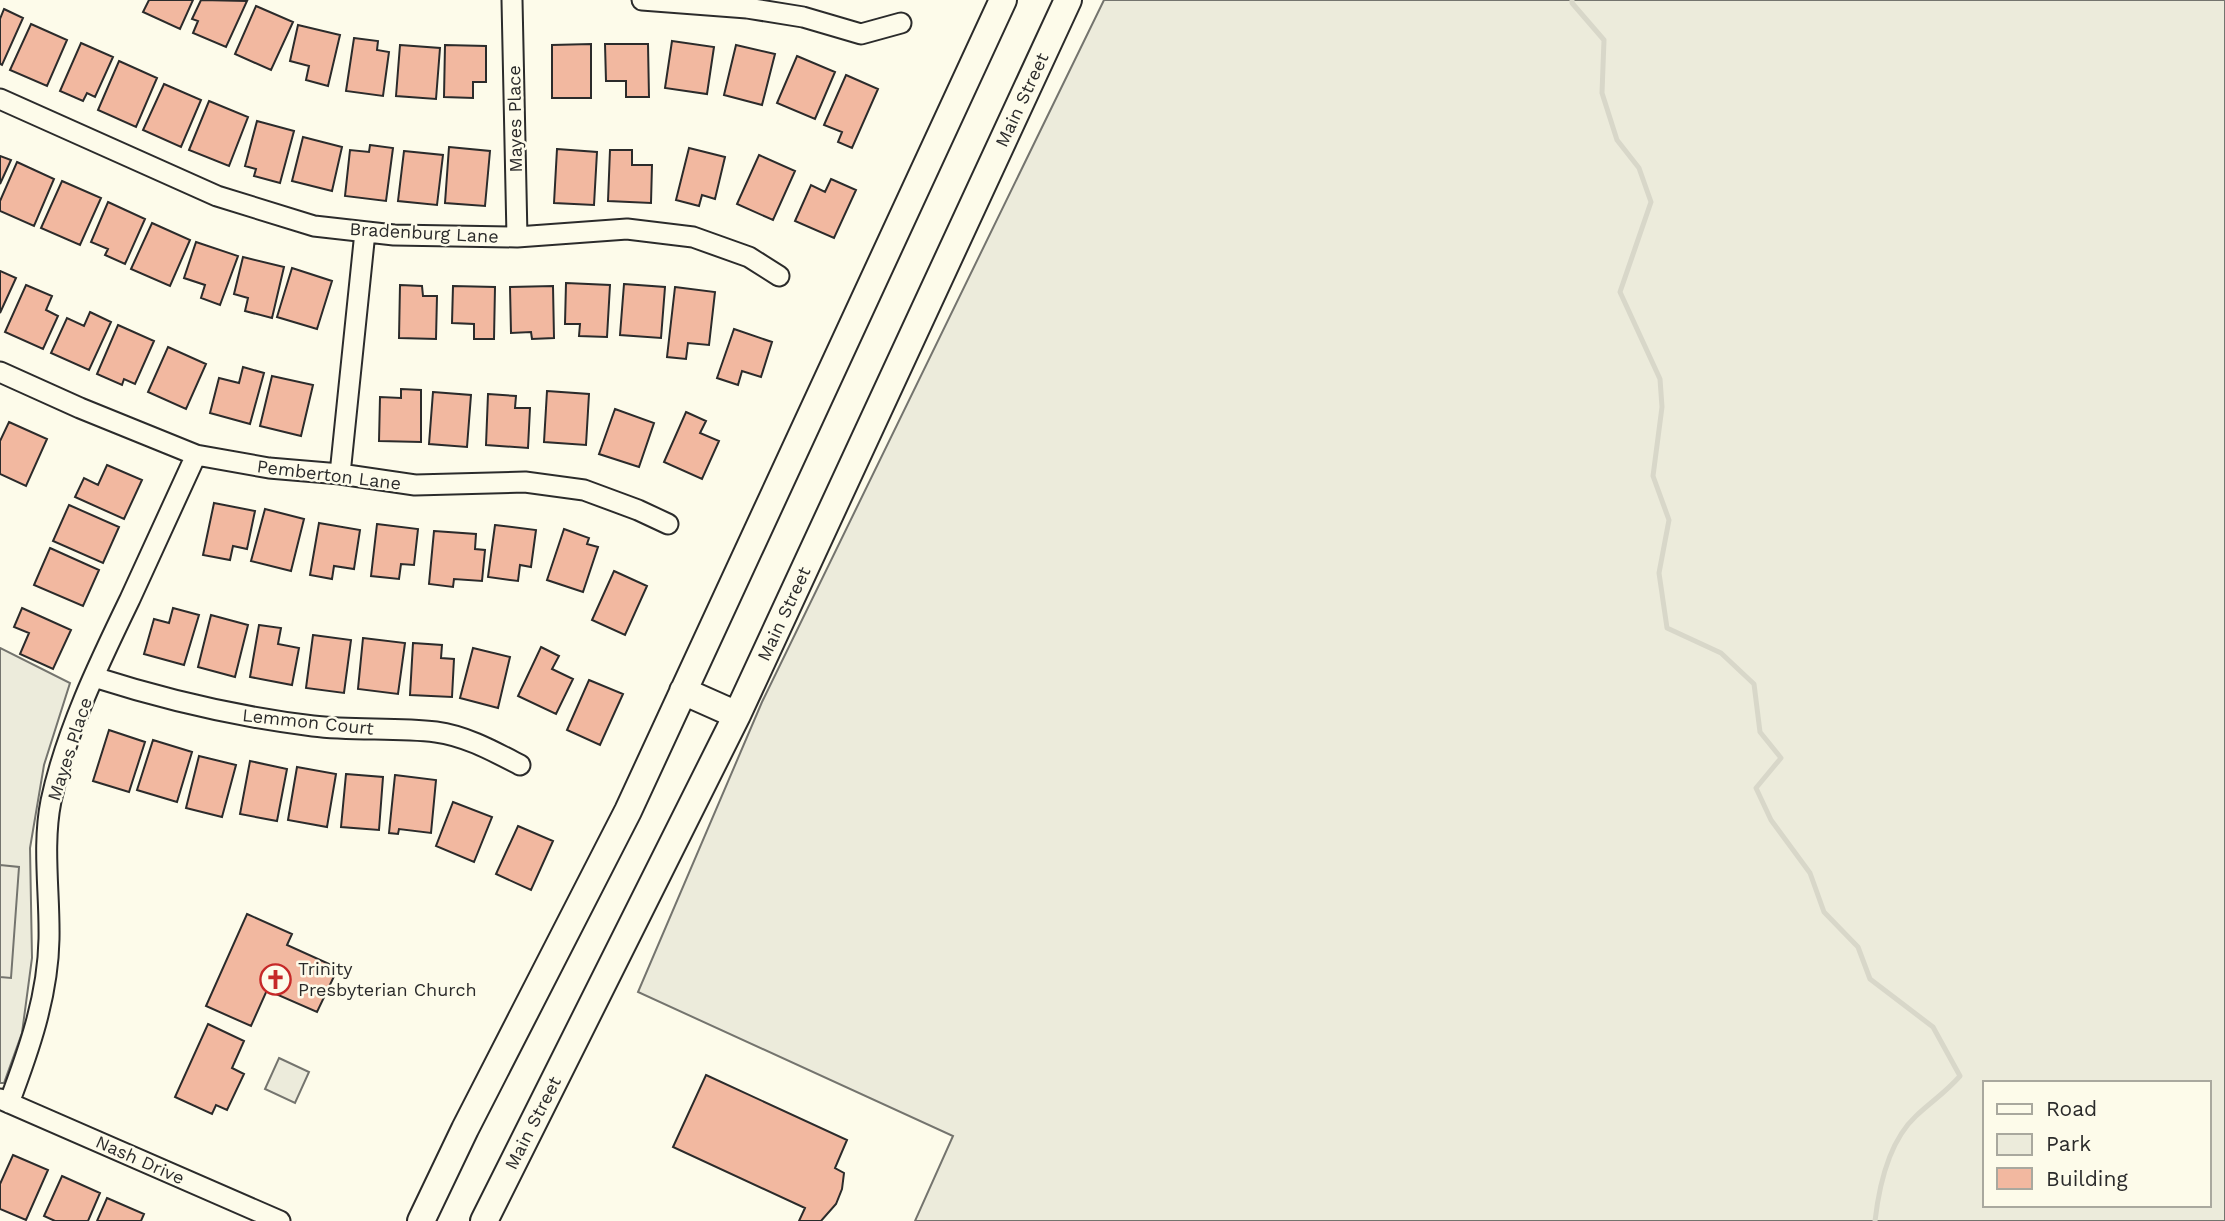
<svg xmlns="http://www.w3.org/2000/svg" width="2225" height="1221" font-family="'Work Sans',sans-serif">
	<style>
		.green { fill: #ecebdb; stroke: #74746e; stroke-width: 2; fill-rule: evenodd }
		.parking { fill: #eceadb; stroke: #74746e; stroke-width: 2 }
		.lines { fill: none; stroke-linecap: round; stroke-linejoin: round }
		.stream { stroke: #d8d7c9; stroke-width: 5 }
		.building { fill: #f2b8a0; stroke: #2b2b2b; stroke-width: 2 }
		.minor-casing { stroke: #2b2b2b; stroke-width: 23 }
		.major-casing { stroke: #2b2b2b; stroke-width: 30 }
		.minor { stroke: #fdfbea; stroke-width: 19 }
		.major { stroke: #fdfbea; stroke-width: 26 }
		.labels { text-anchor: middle; stroke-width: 5; stroke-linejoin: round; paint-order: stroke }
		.street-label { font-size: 18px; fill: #2b2b2b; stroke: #fdfbea }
		.poi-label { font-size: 18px; fill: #2b2b2b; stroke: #fdfbea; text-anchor: start }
	</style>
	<rect width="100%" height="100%" fill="#fdfbea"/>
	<path class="green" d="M1104,0H2225V1221H915L953,1136L638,992L762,702ZM1985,1083H2209V1205H1985Z
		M0,648L70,683L44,765L30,848L32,958L22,1033L4,1083H0Z
		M279,1058L309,1072L295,1103L265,1089Z"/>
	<path class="parking" d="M0,865L19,867L11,978L0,977Z"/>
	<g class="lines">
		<path class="stream" d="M1572,0V3L1604,40L1602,93L1617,140L1639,168L1651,202L1620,292L1660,379L1662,407L1653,476L1669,520L1659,573L1667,628L1721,653L1754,684L1760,732L1781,758L1756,788L1771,820L1810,873L1824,912L1858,947L1870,979L1933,1027L1960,1076C1945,1093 1932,1101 1916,1116C1889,1141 1879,1186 1875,1221"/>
	</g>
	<path class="building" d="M149,0H193L180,29L143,12Z
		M201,0L247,1L226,47L193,33L198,21L192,19Z
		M256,6L293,22L271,70L235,54Z
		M4,9L23,18L2,65L0,64V19Z
		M31,24L67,40L47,86L10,70Z
		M298,25L340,35L328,86L306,80L309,66L290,61Z
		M354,38L378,41L377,50L389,52L383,96L346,91Z
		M672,41L714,47L707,94L665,88Z
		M81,43L113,57L95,97L87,93L83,101L60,91Z
		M591,44V98H552V45Z
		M605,44H648L649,97H626V81H606Z
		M400,45L440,48L436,99L396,96Z
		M445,45L486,46V82H473V98L444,97Z
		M736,45L775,54L762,105L724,95Z
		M797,56L835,72L815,119L777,103Z
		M119,61L157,78L136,127L98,110Z
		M846,75L878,89L852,148L838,142L842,132L824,125Z
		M164,84L201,100L181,147L143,130Z
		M209,101L248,117L229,166L189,150Z
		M257,121L294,131L280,183L254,176L256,169L245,166Z
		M303,137L342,147L332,191L292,181Z
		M370,145L393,148L386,201L345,196L350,150L369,152Z
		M449,147L490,151L485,206L445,203Z
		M689,148L725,157L715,199L702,195L699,206L676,200Z
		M557,149L597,152L594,205L554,203Z
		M610,150H632V165H652L651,203L608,201Z
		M404,151L443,155L437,205L398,201Z
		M759,155L795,171L773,220L737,204Z
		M0,156L11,160L0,184Z
		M17,162L54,179L34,226L0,211V201Z
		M831,179L856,190L834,238L795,221L811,185L825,192Z
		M62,181L101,198L80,245L41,228Z
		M108,202L145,219L125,264L105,255L108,249L91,242Z
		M152,223L190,240L170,286L131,269Z
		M196,242L238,256L220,305L201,298L205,285L184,278Z
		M243,257L284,267L272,318L245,311L248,298L234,294Z
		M292,268L332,281L317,329L277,317Z
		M0,271L16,278L0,313Z
		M566,283L610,285L607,337L579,336L580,324H565Z
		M624,284L665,287L661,338L620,335Z
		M26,285L52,296L46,310L58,316L43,349L5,332Z
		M400,285L422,286L423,296H437L436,339L399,338Z
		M453,286L495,287L494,339H474V324L452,323Z
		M553,286L554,338L532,339L531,332L511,333L510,287Z
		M675,287L715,292L709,345L688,343L686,359L667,357Z
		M90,312L111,322L89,370L51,353L67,318L84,326Z
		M118,325L154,341L135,384L124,379L122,385L97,374Z
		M734,329L772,342L761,377L742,371L738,385L717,378Z
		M168,347L206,364L186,409L148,392Z
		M243,367L264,373L250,424L210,413L219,378L239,383Z
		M272,376L313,385L301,436L260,426Z
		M401,389L421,390V442L379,441L380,397L401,398Z
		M547,391L589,394L586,445L544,442Z
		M433,392L471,395L467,447L429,444Z
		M488,394L516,396L515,408H530L528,448L486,445Z
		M615,409L654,423L639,467L599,454Z
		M686,412L706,421L700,433L719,441L702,479L664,462Z
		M9,422L47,439L26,486L0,474V441Z
		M107,465L142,480L124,519L75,497L84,478L98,485Z
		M214,503L255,511L247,549L233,546L230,560L203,555Z
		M69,505L119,527L103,563L53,541Z
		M265,509L304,519L291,571L251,561Z
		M319,523L360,530L354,569L334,566L332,579L310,575Z
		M377,524L418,529L414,565L401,564L399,579L371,576Z
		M495,525L536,530L531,567L520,565L518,581L488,577Z
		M564,529L589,538L587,544L598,547L583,592L547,580Z
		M434,531L476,534L475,549L485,550L482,581L454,579L453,587L429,584Z
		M50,548L99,570L83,606L34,585Z
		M614,571L647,586L625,635L592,620Z
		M22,608L71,630L53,669L20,654L29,633L14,627Z
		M173,608L199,615L184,665L144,654L154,619L169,623Z
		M211,615L248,625L235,677L198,667Z
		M259,625L281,628L278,644L299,648L292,685L250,677Z
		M313,635L351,640L344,693L306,688Z
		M363,638L405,643L398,694L358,689Z
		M413,643L442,645L441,658L454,659L452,697L410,695Z
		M541,647L559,656L552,669L573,679L556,714L518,696Z
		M473,648L510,657L498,708L460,698Z
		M589,680L623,694L600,745L567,730Z
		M109,730L145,742L129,792L93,781Z
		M153,740L192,752L177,802L137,790Z
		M199,756L236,765L222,817L186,808Z
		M250,761L287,769L277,821L240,814Z
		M297,767L336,774L327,827L288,820Z
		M346,774L383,777L379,830L341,827Z
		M395,775L436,780L431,833L399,829L398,834L389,833Z
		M453,802L492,817L474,862L436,846Z
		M518,826L553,841L531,890L496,874Z
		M247,914L292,934L287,945L338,968L317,1012L267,990L251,1026L206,1006Z
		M208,1024L244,1041L232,1068L244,1074L227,1110L216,1105L212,1114L175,1097Z
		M706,1075L847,1140L835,1168L844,1173L842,1189L836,1204L821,1221H799L805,1208L673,1147Z
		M13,1155L48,1170L26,1220L0,1209V1184Z
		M62,1176L100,1193L88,1221H55L44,1216Z
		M107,1198L144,1214L141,1221H97Z"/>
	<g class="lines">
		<defs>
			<path id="minor" d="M512,0L517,237
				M642,0L747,8L803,17L861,34L901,23
				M0,99L217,196L314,226L394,235L517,237L627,229L693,237L749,257L779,276
				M0,372L80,408L196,455L269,468L340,474L415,485L525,482L584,490L638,510L668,524
				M340,474L365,232
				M94,677C166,700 238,717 313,726C353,731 396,727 436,732C466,736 493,751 520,765
				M0,1099L280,1221
				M9,1103C29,1050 48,996 49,939C50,894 42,846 51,801C66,731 99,663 130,599C152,551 174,503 196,455"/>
			<path id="major" d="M683,691L737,715
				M421,1221L465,1129L628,811L1003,0
				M484,1221L737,715L1068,0"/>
		</defs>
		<use href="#minor" class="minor-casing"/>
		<use href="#major" class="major-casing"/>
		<use href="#minor" class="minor"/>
		<use href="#major" class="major"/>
	</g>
	<defs>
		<symbol id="church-ring" viewBox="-11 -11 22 22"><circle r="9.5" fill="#fdfbea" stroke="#c62828" stroke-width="1.5"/><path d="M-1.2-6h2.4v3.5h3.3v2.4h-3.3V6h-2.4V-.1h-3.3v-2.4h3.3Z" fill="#c62828"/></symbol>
	</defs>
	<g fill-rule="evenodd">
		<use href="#church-ring" x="258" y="962" width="35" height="35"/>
	</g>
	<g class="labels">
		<g class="street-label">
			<text transform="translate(1022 100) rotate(-65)" y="6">Main Street</text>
			<text transform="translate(515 119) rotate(-91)" y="6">Mayes Place</text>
			<text transform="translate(424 233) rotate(3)" y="6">Bradenburg Lane</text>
			<text transform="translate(329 475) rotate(7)" y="6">Pemberton Lane</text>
			<text transform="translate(784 614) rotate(-65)" y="6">Main Street</text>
			<text transform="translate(308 722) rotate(6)" y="6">Lemmon Court</text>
			<text transform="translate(70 749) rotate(-72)" y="6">Mayes Place</text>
			<text transform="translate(533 1123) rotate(-63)" y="6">Main Street</text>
			<text transform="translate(140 1160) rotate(24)" y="6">Nash Drive</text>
		</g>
		<g class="poi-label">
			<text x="298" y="975">Trinity<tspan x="298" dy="21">Presbyterian Church</tspan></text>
		</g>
	</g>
	<rect x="1983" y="1081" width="228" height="126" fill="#fdfbea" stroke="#a9a89e" stroke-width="2"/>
	<rect x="1997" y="1104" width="35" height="10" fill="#fdfbea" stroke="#a9a89e" stroke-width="2"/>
	<text x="2046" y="1116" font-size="21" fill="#2b2b2b">Road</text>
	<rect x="1997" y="1134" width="35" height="21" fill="#ecebdb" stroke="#a9a89e" stroke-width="2"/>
	<text x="2046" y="1151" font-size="21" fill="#2b2b2b">Park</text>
	<rect x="1997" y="1168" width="35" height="21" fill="#f2b8a0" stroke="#a9a89e" stroke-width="2"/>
	<text x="2046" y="1186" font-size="21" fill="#2b2b2b">Building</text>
</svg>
